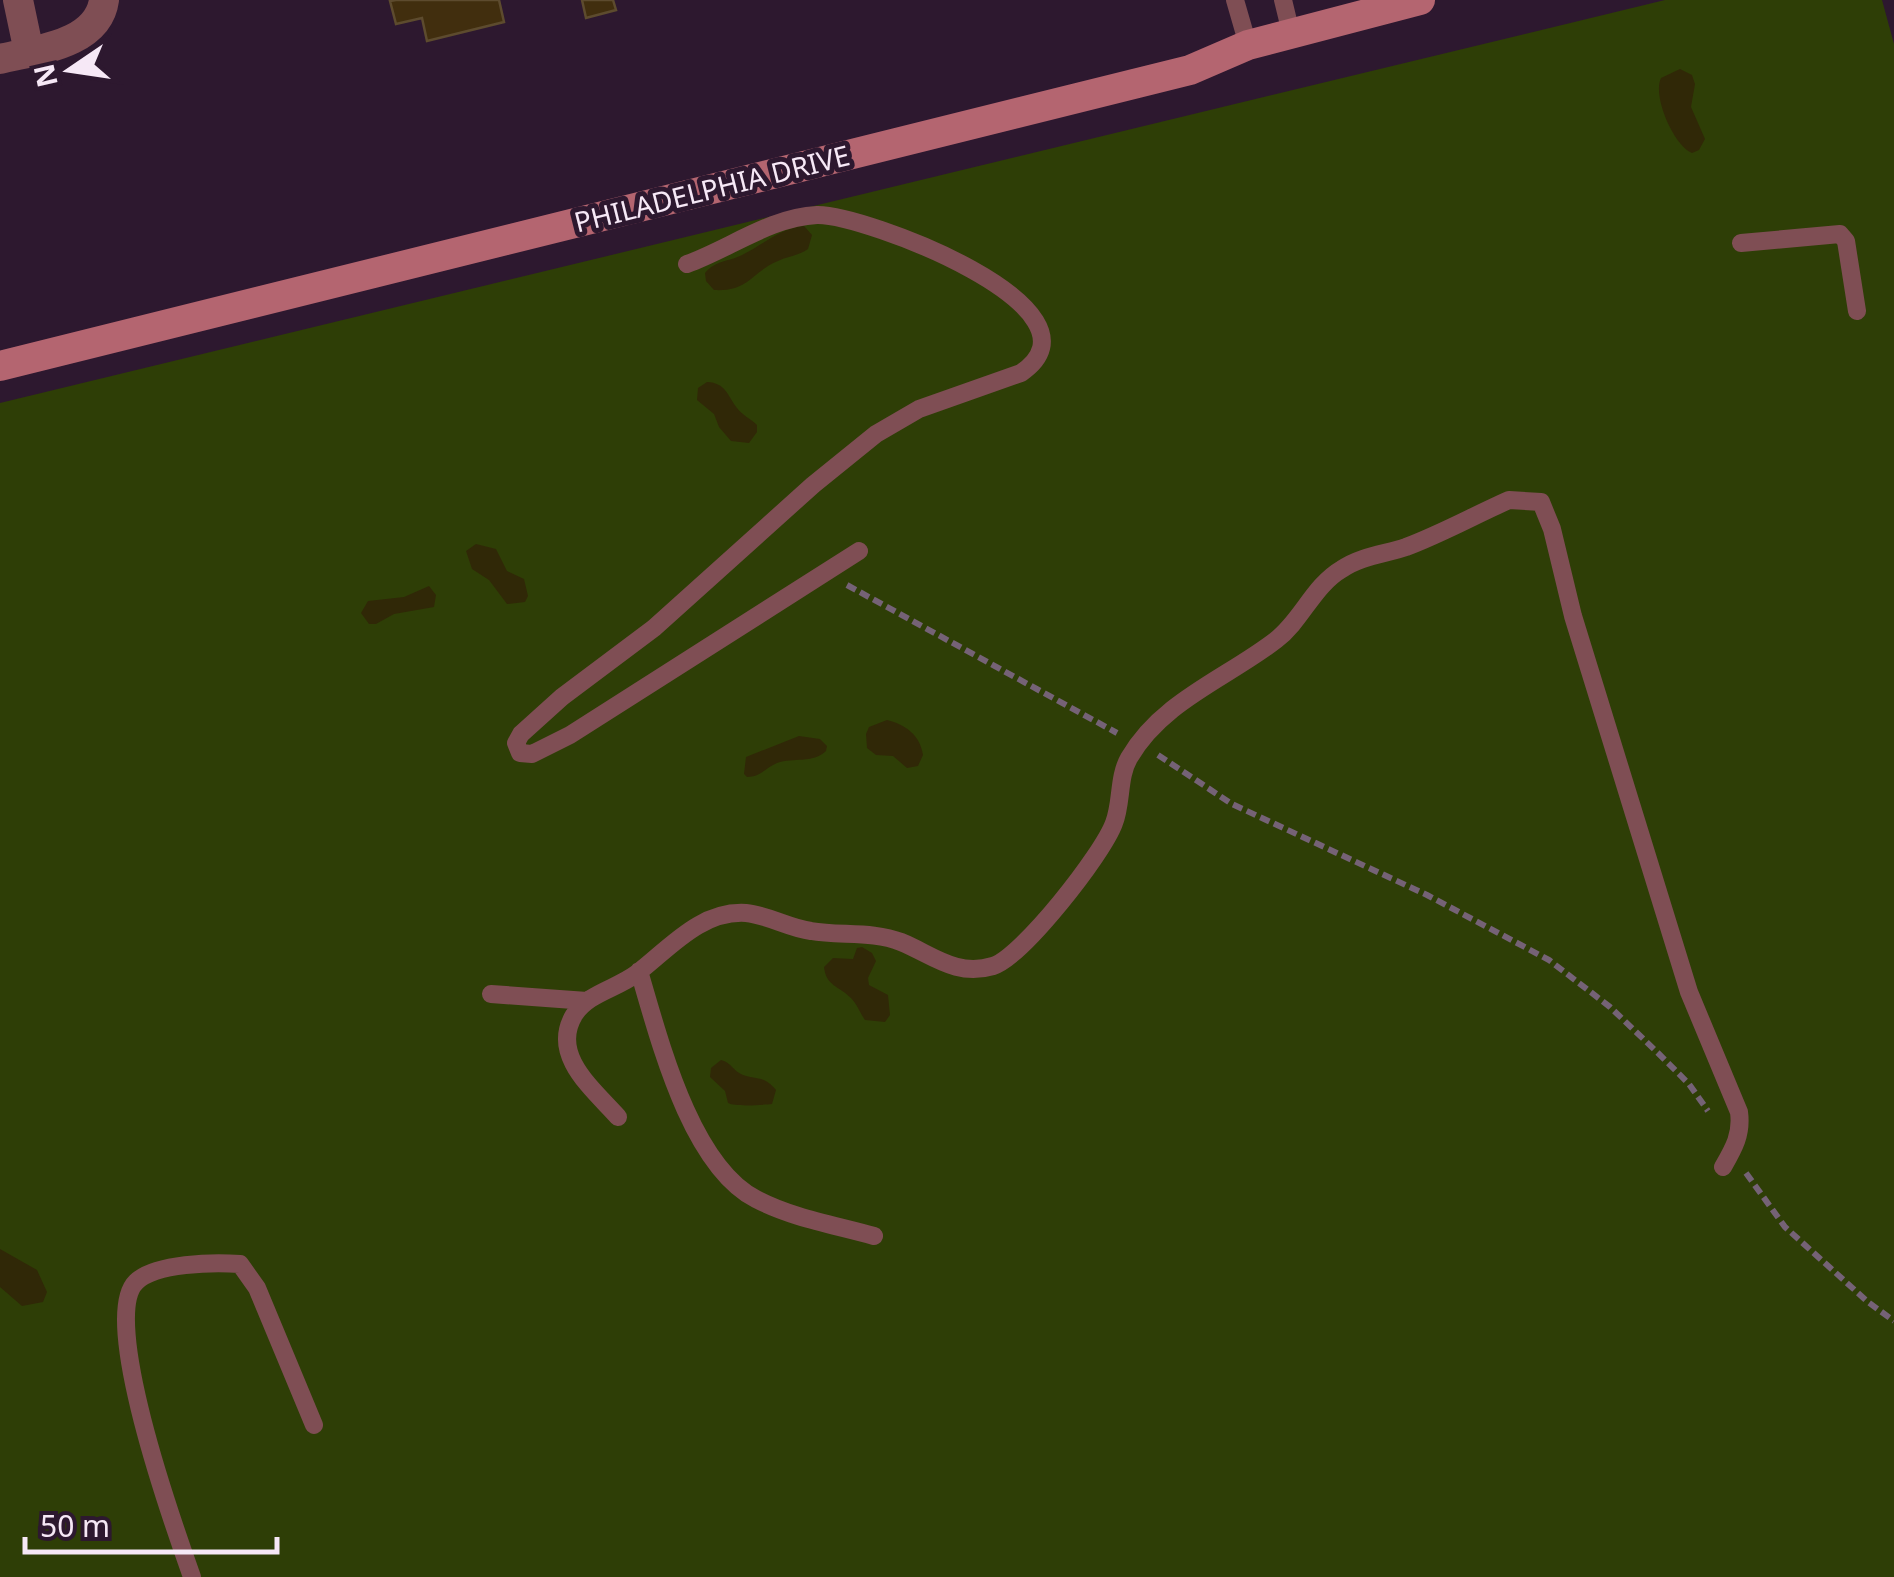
<svg xmlns="http://www.w3.org/2000/svg" width="1894" height="1577" font-family="'Noto Sans',sans-serif">
	<style>
		.green { fill: #2e3e06 }
		.sand { fill: #302807 }
		.building { fill: #412e0e; stroke: #5d4b2e; stroke-width: 2.5 }
		.lines { fill: none; stroke-linecap: round; stroke-linejoin: round }
		.path { stroke: #756276; stroke-width: 6; stroke-dasharray: 10 5; stroke-linecap: butt }
		.lane { stroke: #7f4e54; stroke-width: 18 }
		.street { stroke: #7f4e54; stroke-width: 30 }
		.secondary { stroke: #b46570; stroke-width: 30 }
		.labels { text-anchor: middle; stroke-width: 10; stroke-linejoin: round; paint-order: stroke }
		.street-label { font-size: 28px; fill: #f6e8f6; stroke: #2d182f }
	</style>
	<rect width="100%" height="100%" fill="#2d182f"/>
	<path class="green" d="M1665,0H1882L1894,44V1577H0V403Z"/>
	<path class="sand" d="M1680,69L1692,75L1695,84L1691,107L1705,139L1699,150L1692,153C1674,146 1652,96 1661,78Z
		M804,226L812,235L808,249C798,256 788,256 778,261C751,272 749,292 714,290L706,281L705,273C716,260 728,262 742,255C763,245 780,228 804,226Z
		M707,382C726,383 727,395 737,408C742,415 751,419 757,425V432L749,443L731,441L719,427L714,414L697,400L698,388Z
		M476,544L496,549L507,571L524,579L528,596L525,602L507,604L489,580L472,569L466,551Z
		M429,586L436,595L434,607L394,614L376,624H369L361,613L368,601L404,597Z
		M887,720C906,725 920,735 923,755L918,766L907,768L893,756L876,755L867,748L866,734L869,727Z
		M799,736L820,739L827,746L826,751C812,764 794,757 777,763C765,768 761,777 747,777L744,774L746,757Z
		M862,947L872,953L876,961L868,978L869,985L888,995L890,1015L885,1022L865,1020C860,1013 857,1004 851,998C839,986 826,986 824,967L833,958L853,959L857,948Z
		M721,1060C732,1063 733,1071 743,1075C758,1080 765,1076 776,1090L772,1104C762,1105 735,1107 728,1103L725,1091L710,1077L711,1068Z
		M0,1249L37,1270L47,1292L43,1302L22,1306L0,1287Z"/>
	<path class="building" d="M396,0H499L504,22L427,41L422,18L396,24L390,1Z
		M582,0H613L616,10L586,18Z"/>
	<g class="lines">
		<path class="path" d="M847,585L1117,733
			M1158,755L1232,804L1427,895L1549,960L1610,1007L1658,1053L1689,1084L1708,1111
			M1746,1173L1785,1227L1868,1302L1894,1321"/>
		<path class="lane" d="M1235,0L1248,45
			M1283,0L1291,33
			M1741,243L1840,234L1846,241L1857,311
			M687,264C729,249 771,217 817,215C864,214 1115,309 1021,373L919,409L876,434L813,485L654,628L562,697L521,734L516,743L520,753L532,754L570,735L859,551
			M639,971C659,1038 690,1165 756,1199C792,1218 835,1225 874,1236
			M491,994L587,1001
			M618,1117C593,1089 550,1055 574,1015C588,993 616,989 636,974C668,950 700,910 746,913C768,915 789,928 811,931C840,936 873,931 901,942C933,955 956,977 993,966C1022,957 1103,854 1114,823C1122,803 1118,777 1129,758C1162,701 1227,678 1276,640C1302,620 1313,586 1342,569C1361,556 1385,554 1406,547C1441,534 1475,515 1509,500L1541,502L1552,529L1573,616L1689,992L1739,1112C1742,1134 1734,1148 1723,1167
			M192,1577C175,1529 99,1318 136,1282C155,1263 214,1262 240,1264L257,1288L314,1425"/>
		<path class="street" d="M18,0L29,52
			M0,59C35,50 98,45 104,0"/>
		<path class="secondary" d="M0,366L1190,70L1248,45L1420,0"/>
	</g>
	<g class="labels">
		<g class="street-label">
			<text transform="translate(712 189) rotate(-14)" y="10">PHILADELPHIA DRIVE</text>
		</g>
	</g>
	<g transform="translate(70 70) rotate(257)" stroke="#2d182f" stroke-width="8" paint-order="stroke">
	<path d="M0-8L18 38L0 25L-18 38Z" fill="#f6e8f6"/>
	<text y="-15" font-size="28" font-weight="bold" text-anchor="middle" fill="#f6e8f6">N</text>
	</g>
	<path d="M25 1537v15h252v-15" fill="none" stroke="#f6e8f6" stroke-width="5"/>
	<text x="40" y="1537" font-size="30" fill="#f6e8f6" stroke="#2d182f" stroke-width="8" paint-order="stroke">50 m</text>
</svg>
